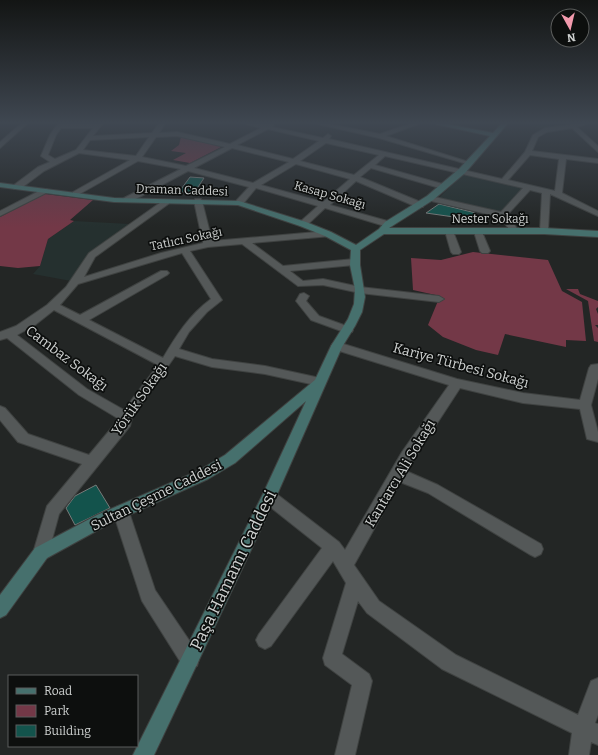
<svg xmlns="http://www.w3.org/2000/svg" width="598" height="755" font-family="Bitter,serif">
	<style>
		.built { fill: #25302f }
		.green { fill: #733847 }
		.building { fill: #13534c; stroke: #777b7a }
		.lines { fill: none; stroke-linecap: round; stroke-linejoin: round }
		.street-casing { stroke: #3f4241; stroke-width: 2 }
		.secondary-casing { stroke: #3f4241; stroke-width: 2 }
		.street { fill: #545858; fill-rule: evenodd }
		.secondary { fill: #46706d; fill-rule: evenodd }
		.labels { text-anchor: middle; stroke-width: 3.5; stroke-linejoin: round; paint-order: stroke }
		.far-street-label { font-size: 12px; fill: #cfd2d1; stroke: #0d0f0e }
		.street-label { font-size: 14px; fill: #cfd2d1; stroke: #0d0f0e }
		.near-street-label { font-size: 17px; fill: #cfd2d1; stroke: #0d0f0e }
	</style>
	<rect width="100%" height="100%" fill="#232625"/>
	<path class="built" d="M511,122H582L574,125L544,129Z
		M464,173L525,187L502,213L439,198Z
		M74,221L130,224L88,255L71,281L33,274L40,266L48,239Z"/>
	<path class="green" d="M181,137L223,146L190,163L173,160L186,153L171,151L179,145Z
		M45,194L93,200L70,220L74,221L48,239L40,266L18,268L0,266V217Z
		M473,252L548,260L562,291L582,302L586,341L566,340V347L505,334L498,355L476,350L443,337L428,325L440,296L413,290L411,258L441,260Z
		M566,289H578L580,294L598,301V307L596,309L598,314V325H595L598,328V342L594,341L588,301Z"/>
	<path class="building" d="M190,177L204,178L194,193L179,192Z
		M439,204L476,213L475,220L426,213Z
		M96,485L110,508L75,525L66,508L75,496Z"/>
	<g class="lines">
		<defs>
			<path id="street" d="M23,122H29L0,148V142Z
				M59,122H65L64,124H96L98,122H104L93,136L152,133L160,122H166L159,133L177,132L230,144L261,128L242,123L241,122C251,122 262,126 271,123L274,125L272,127L323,138L328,134L331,136L329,139L502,179L525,152L533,135L545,128L590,122L589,123L577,127L598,146V152L572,128L547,132L538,137L532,151L598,159V163L566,159L562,193L598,211V216L550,194L548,231L547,233H541L540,231L542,193L530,190L507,215L519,231L518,233H512L500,217L427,200L426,198L430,196L501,212L523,188L385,156L375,165L446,185L447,187L443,189L371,168L360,177L423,203V207H417L356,181L330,205L391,222L392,224L388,227L325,208L306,226H300L299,224L300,222L318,206L256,188L242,205H236V201L249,187L188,171L130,202H124V198L181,169L138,161L76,196H73V192L130,160L79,153L44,171L20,189H14V185L38,167L50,162L41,156L50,135ZM61,128H93L76,150L55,159L48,155L56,135ZM268,129L319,141L293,159L237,145ZM177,136L225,147L186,166L142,157L156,137ZM149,137L136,156L83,150L90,140ZM326,143L379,155L354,175L300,161ZM232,148L289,162L253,183L194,168ZM530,155L559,159L555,191L508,180ZM296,164L350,179L323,202L261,185Z
				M309,122H319L380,134L415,122H422L421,123L386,136L472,163L467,164L379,138Z
				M43,189H46L50,191L0,216V211Z
				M195,199H201L202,201L212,241L328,231L332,234L331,236L252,243L283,266L354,259L359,262L354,265L290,271L303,281L323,279L360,287L439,296L444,299L439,302L360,293L323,285L298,286L242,244L208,247L190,251L222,300L207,312L189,332L179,349L212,359L265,366L320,378L324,379L326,382L324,385L320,386L265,374L212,367L175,356L132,418L130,426L59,514L47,558L41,561L35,558L33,553L47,506L82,464L18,442L0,420V406L5,408L28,434L89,455L119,419L79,395L7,338L0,340V332L16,326L47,305L66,287L89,253L164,200H167L171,202L95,257L84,277L161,253L203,243L194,201ZM182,253L211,299C189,315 176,336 163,358L89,320L167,275L169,273L167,271H161L80,315L60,305L78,284ZM54,310L158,365L124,410L87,389L17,335L35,325Z
				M449,228L453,231L461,252L459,254H453L451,252L445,231Z
				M478,229L482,232L490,251L488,253H482L480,251L474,232Z
				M304,293L309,296L306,301L319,316L352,328L353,330L352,332H344L311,320L296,301L300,294Z
				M337,342L457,379L523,393L580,400L589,368L591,365L598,364V379L591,405L598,432V442L587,439L580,409L523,403L460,388L406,471L438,485L541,544L543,549L541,554L535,557L529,554L428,493L400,482L354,565L379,601L456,655L578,715L591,681L598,678V715L595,723L598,724V745L591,742L589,755H569L572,733L442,669L367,613L358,601L342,654L369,674L372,681L355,755H335L352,685L325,665L323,658L346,583L333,561L271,646L265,649L259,646L256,640L259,634L322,548L264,502L262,497L264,492L269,491L274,492L339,542L345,550L402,452L449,385L333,349L331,346L333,343Z
				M121,505L126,507L129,512L155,590L197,652L199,659L197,666L190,668L183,666L142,601L113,512L116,507Z"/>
			<path id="secondary" d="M426,122H436L493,133L503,122H509L465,173L433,200L389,228H544L598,231V237L544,234H384L360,250V265L365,297L362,312L355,326L342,347L276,497L154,755H133L263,494L306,401L235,463L208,479L107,525L47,558L6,615L0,618V595L35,548L97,515L198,471L225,455L315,380L331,346L348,319L354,304L355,289L350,265L351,250L325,236L300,226L238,205L114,202L0,187V183L114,198L239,201L306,222L331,232L356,245L379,229L385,222L427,196L459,169L490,136Z"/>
		</defs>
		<use href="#street" class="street-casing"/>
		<use href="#secondary" class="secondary-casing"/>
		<use href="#street" class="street"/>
		<use href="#secondary" class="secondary"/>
	</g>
	<linearGradient id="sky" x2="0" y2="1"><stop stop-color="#131514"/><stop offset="0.54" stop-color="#3f4751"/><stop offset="1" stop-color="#3f4751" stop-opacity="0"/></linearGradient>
	<rect width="598" height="227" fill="url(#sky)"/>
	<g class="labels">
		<g class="far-street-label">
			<text transform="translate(182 190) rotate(2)" y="4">Draman Caddesi</text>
			<text transform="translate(330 195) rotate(16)" y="4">Kasap Sokağı</text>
			<text x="490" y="223">Nester Sokağı</text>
			<text transform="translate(186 239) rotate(-12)" y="4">Tatlıcı Sokağı</text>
		</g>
		<g class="street-label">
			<text transform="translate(67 358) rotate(37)" y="5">Cambaz Sokağı</text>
			<text transform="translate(461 365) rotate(15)" y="5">Kariye Türbesi Sokağı</text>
			<text transform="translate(139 399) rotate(-55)" y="5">Yörük Sokağı</text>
			<text transform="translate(400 473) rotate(-59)" y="5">Kantarcı Ali Sokağı</text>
			<text transform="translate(156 495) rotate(-26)" y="5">Sultan Çeşme Caddesi</text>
		</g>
		<g class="near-street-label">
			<text transform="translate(233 570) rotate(-64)" y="6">Paşa Hamamı Caddesi</text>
		</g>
	</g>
	<rect x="8" y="675" width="130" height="72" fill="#0d0f0e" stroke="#5b5d5c"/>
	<rect x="16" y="688" width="20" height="6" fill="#46706d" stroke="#5b5d5c"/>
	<text x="44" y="695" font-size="12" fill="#cfd2d1">Road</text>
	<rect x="16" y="705" width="20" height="12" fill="#733847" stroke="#5b5d5c"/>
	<text x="44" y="715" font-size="12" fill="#cfd2d1">Park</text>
	<rect x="16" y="725" width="20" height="12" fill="#13534c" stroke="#5b5d5c"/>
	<text x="44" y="735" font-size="12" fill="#cfd2d1">Building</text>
	<g transform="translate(570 28) rotate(172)"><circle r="19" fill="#0d0f0e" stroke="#5b5d5c"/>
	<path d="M0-3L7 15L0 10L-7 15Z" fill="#f29aad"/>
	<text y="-6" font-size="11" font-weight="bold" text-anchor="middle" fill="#cfd2d1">N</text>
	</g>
</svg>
